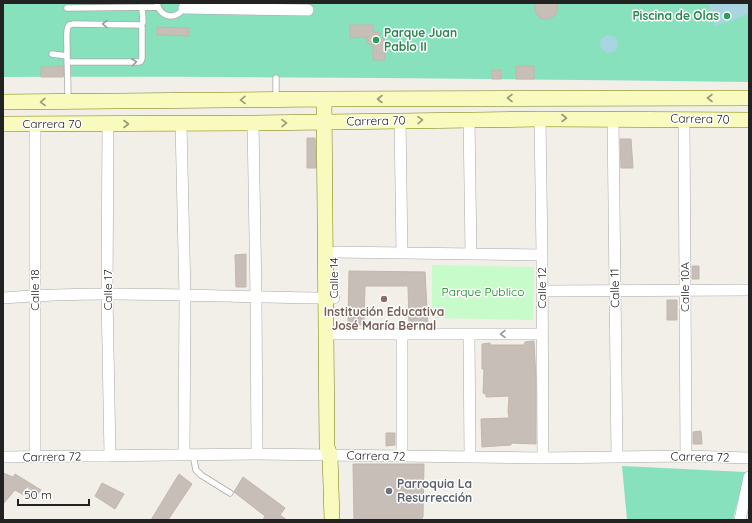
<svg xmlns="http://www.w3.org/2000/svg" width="752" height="523" font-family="Quicksand,sans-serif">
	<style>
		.park { fill: #c7fbca }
		.pitch { fill: #87e1bc }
		.water { fill: #a9d5e0 }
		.building { fill: #c7beb8; stroke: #c4b5ab }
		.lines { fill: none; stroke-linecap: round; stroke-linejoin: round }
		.lane-casing { stroke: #a9a9a9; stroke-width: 7 }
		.street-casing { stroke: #a9a9a9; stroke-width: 12 }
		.secondary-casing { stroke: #757e03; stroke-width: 16 }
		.lane { stroke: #fff; stroke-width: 5.5 }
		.street { stroke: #fff; stroke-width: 11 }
		.secondary { stroke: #f9fbbe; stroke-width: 15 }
		.oneway { stroke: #9c9c9c }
		.oneway2 { stroke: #989978 }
		.leisure-dot { fill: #2e9e5b; stroke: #fff; stroke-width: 1.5 }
		.education-dot { fill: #8d6e63; stroke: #fff; stroke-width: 1.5 }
		.worship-dot { fill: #6b7280; stroke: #fff; stroke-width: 1.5 }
		.labels { text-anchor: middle; stroke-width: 3; stroke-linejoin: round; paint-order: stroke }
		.leisure-label { font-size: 12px; font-weight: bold; fill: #27864d; stroke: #fff; text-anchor: end }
		.street-label { font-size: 12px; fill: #222; stroke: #fff }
		.park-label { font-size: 12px; fill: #0a8511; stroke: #fff }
		.education-label { font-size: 12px; font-weight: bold; fill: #785e54; stroke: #fff }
		.worship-label { font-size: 12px; font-weight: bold; fill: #5b616d; stroke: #fff; text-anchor: start }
	</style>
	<rect width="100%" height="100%" fill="#f2efe9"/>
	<path class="park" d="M432,265L534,267L533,320L432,318Z"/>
	<path class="pitch" d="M3,3H749V82C500,79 252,76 3,77Z
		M622,466L745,472L733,520H627Z"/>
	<path class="water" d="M708,3H749V14L715,26L712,18Z
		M600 44a9 9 0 1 1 18 0a9 9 0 1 1-18 0Z"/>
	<path class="building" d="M535,3H557V9L556,13L554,16L548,19H544L540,18L535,12Z
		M350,25H373V32H379V38L384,37L385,60H373V44H367V37L350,38Z
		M157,27L189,28V36L157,35Z
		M54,66H63V77H41V67H54Z
		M516,66H534V79H516Z
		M492,70H501V79H492Z
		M307,138H315L316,168H307Z
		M620,139H631L633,168H621Z
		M246,254V287H236L235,255Z
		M692,266H699V279H692Z
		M349,271L425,272L428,327H409L408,286H365L364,325H348Z
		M667,300H677V320H667Z
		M534,341L536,379V444L511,443V445L482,447L481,419L509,418L508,411L509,396L486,397V394L483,393L484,369H482V344L490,343V345H524L525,342Z
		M701,431L702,444H693V432Z
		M386,433H395V445L386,446Z
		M353,464H424L423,517L421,520H354Z
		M3,473L13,477L15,474L41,490L33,500L15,490L3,504Z
		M179,474L192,484L168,520H151Z
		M243,477L285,508L280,515L287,520H263L265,516L234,492Z
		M102,483L124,494L115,509L95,496Z"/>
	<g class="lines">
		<defs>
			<path id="lane" d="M157,3C160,18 177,21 184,7
				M67,8L158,7
				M141,26L143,22L142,7
				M52,54L67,56
				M67,62H139L141,61L142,58V27L139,25L73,24C70,25 69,24 68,27C66,32 67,41 67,46C67,64 68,83 68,101
				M276,99V78
				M193,455L196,470L201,475L230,493"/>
			<path id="street" d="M184,8L308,10
				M613,118L617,457
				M469,119L471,254
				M540,119L542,255L543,458
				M684,119L686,456
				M400,120L402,253
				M253,123L256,296L257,454
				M35,124V457
				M108,124L107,294L110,456
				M181,124L185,295L184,455
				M335,252L542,255
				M542,291L749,290
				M3,298C113,289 224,298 334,298
				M335,334H542
				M469,334L470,457
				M402,456V334
				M3,457L257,454L543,458L686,456L749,458
				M740,520L749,477"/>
			<path id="secondary" d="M324,99L327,447L330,455L332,520
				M3,102L324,99L749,98
				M3,124L253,123L540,119L749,120"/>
		</defs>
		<use href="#lane" class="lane-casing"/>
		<use href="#street" class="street-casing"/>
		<use href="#secondary" class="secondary-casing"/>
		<use href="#lane" class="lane"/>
		<use href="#street" class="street"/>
		<use href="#secondary" class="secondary"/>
	</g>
	<defs><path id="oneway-chevron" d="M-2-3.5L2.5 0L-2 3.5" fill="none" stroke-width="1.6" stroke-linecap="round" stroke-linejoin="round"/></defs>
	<g class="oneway">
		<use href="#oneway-chevron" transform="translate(105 24) rotate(-179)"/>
		<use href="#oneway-chevron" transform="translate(134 62) rotate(-8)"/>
		<use href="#oneway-chevron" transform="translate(503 334) rotate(180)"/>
	</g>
	<g class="oneway2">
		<use href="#oneway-chevron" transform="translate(510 98) rotate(180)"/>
		<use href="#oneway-chevron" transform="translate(710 98) rotate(-180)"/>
		<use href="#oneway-chevron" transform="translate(380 99) rotate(180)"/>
		<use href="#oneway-chevron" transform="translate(243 100) rotate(179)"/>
		<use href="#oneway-chevron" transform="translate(43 102) rotate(179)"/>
		<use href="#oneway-chevron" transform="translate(564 118)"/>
		<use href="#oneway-chevron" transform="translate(420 120) rotate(-1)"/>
		<use href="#oneway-chevron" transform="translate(284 123) rotate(-1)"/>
		<use href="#oneway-chevron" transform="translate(126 124)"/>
	</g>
	<g class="leisure-dot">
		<circle cx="727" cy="16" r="4"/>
		<circle cx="376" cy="40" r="4"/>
	</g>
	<circle class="education-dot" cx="384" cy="299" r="4"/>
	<circle class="worship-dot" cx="389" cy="491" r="4"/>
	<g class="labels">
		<g class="leisure-label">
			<text x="719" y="20">Piscina de Olas</text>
			<text x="384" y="37" text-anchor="start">Parque Juan<tspan x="384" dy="14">Pablo II</tspan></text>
		</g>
		<g class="street-label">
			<text transform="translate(700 119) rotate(1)" y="4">Carrera 70</text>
			<text transform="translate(376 121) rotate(-1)" y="4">Carrera 70</text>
			<text x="52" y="128">Carrera 70</text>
			<text transform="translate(334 278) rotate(-90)" y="4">Calle 14</text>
			<text transform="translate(685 287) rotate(-90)" y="4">Calle 10A</text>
			<text transform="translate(542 288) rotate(-90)" y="4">Calle 12</text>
			<text transform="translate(615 288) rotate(-91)" y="4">Calle 11</text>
			<text transform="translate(35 290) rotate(-90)" y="4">Calle 18</text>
			<text transform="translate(108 290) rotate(-90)" y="4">Calle 17</text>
			<text transform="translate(376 456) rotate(1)" y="4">Carrera 72</text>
			<text transform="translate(52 457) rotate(-1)" y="4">Carrera 72</text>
			<text transform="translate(700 457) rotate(1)" y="4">Carrera 72</text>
		</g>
		<g class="park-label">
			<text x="483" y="296">Parque Publico</text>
		</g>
		<g class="education-label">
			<text x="384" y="316">Institución Educativa<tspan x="384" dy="14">José María Bernal</tspan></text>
		</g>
		<g class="worship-label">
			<text x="397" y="488">Parroquia La<tspan x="397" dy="14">Resurrección</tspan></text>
		</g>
	</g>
	<rect width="752" height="523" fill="none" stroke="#222222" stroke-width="8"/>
	<path d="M18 499v6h71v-6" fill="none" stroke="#222222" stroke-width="2"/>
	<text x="24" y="499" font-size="12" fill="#222222" stroke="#ffffff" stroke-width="3" paint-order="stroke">50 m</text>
</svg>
